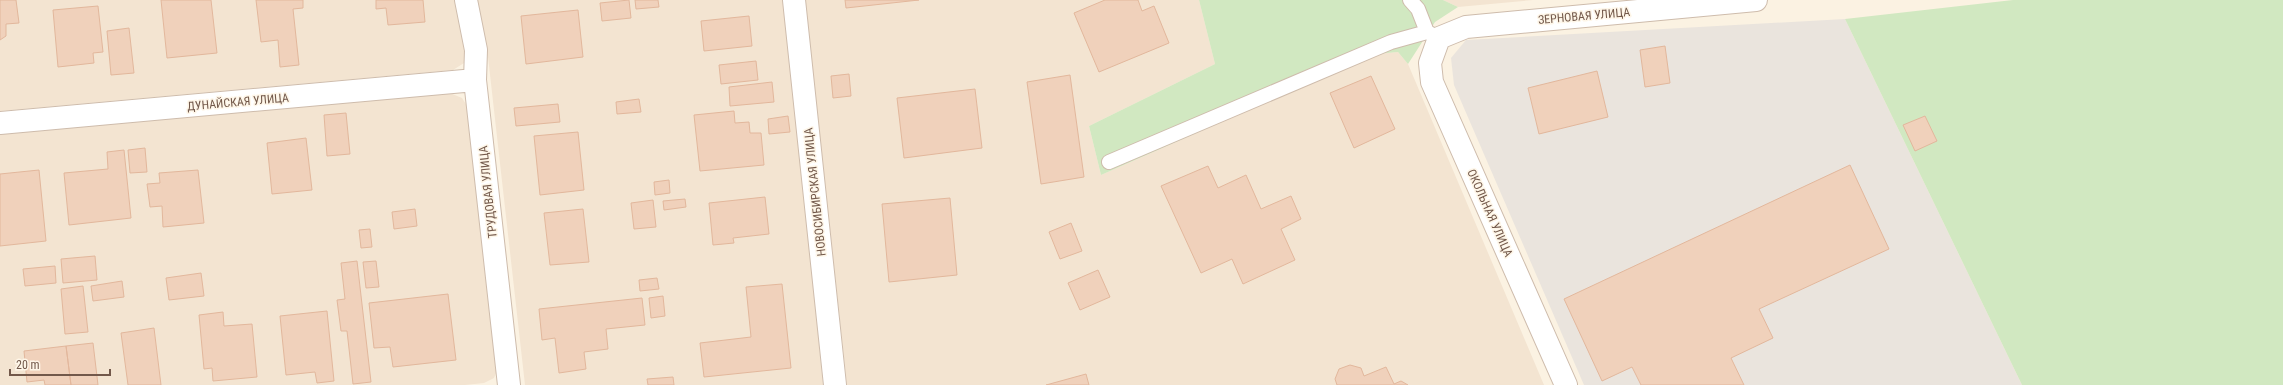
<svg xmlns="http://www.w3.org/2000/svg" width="2283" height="385" viewBox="0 0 2283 385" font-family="'Roboto Condensed',sans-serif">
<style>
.residential{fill:#f3e4d1}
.industrial{fill:#eae4dd}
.green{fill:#d1e8c1}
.building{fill:#f0d1bb;stroke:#e2b79c}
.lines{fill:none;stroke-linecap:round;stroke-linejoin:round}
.service-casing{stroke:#cebcac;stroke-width:16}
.minor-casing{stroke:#cebcac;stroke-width:24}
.tertiary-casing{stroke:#cebcac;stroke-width:24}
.service{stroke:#fff;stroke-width:14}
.minor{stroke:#fff;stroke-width:22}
.tertiary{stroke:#fff;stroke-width:22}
.labels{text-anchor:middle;stroke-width:3;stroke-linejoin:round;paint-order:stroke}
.street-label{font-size:12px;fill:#72584a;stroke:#fef6e8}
</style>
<rect width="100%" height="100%" fill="#fbf2e2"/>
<path class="residential" d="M0 0H459L469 51 464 63 453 70 0 111Z
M476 0H785L823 385H525L487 48Z
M805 0H1199L1215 64 1089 126 1101 175 1376 54 1398 52 1408 64 1544 385H847Z
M1443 0H1533L1458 7Z
M450 93 462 98 469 109 499 366 494 378 484 383 465 385H0V132Z"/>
<path class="industrial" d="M1845 19 2022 385H1584L1454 85 1451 58 1466 40Z"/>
<path class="green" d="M1199 0H1443L1458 7 1435 22 1408 64 1398 52 1376 54 1101 175 1089 126 1215 64Z
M2013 0H2283V385H2022L1845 19Z"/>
<path class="building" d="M0 0H16L19 23 6 24V36L0 40Z
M161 0H211L217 53 167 58Z
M256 0H303V8L293 9 299 65 280 67 278 40 261 42Z
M376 0H423L425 22 388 25 386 8 376 9Z
M629 0 631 18 602 21 600 3Z
M635 0H658L659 7 636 9Z
M845 0H919L846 8Z
M1105 0H1138L1142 11 1154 6 1169 43 1099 72 1074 13Z
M98 6 103 52 93 53 94 63 58 67 53 10Z
M578 10 583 57 526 64 521 16Z
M749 16 752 46 704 51 701 21Z
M129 28 134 73 111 75 107 31Z
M1665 46 1670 83 1645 87 1640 50Z
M756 61 758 80 721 84 719 65Z
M1597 71 1608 117 1539 134 1528 88Z
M849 74 851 96 833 98 831 76Z
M1070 75 1084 177 1041 184 1027 82Z
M1371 76 1395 129 1354 148 1330 93Z
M772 82 774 102 730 106 729 87Z
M975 89 982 148 904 158 897 98Z
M639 99 641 112 617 114 616 102Z
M558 104 560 122 516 126 514 108Z
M734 111 735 123 749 122 750 133H761L764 165 700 171 694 115Z
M346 113 350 154 327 156 324 115Z
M788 116 790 132 769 134 768 119Z
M1925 116 1937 141 1915 151 1903 125Z
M578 132 584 190 540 195 534 136Z
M306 138 312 190 272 194 267 143Z
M145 148 147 172 130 173 128 150Z
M124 150 131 218 69 225 64 173 108 169 107 152Z
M1850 165 1889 249 1759 309 1773 338 1731 358 1744 385H1641L1632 367 1602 381 1564 299Z
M1208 166 1218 188 1246 175 1261 209 1291 196 1301 219 1281 229 1295 260 1243 284 1232 259 1201 273 1161 186Z
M39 170 46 241 0 246V174Z
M198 170 204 223 163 227 162 206 150 207 147 184 160 183 159 173Z
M669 180 670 193 655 195 654 182Z
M765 197 769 234 733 238 734 243 713 245 709 203Z
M950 198 957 275 889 282 882 204Z
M685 199 686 207 664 210 663 201Z
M653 200 656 227 634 229 631 203Z
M415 209 417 226 394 229 392 212Z
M583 209 589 262 550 265 544 213Z
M1071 223 1082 251 1060 259 1049 232Z
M370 229 372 247 361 248 359 230Z
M95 256 97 280 63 283 61 259Z
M357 261 371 382 353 384 347 331H341L337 300 345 299 341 263Z
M376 261 379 287 366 288 363 262Z
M55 266 56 283 25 286 23 269Z
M1098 270 1110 297 1080 310 1068 283Z
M201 273 204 296 169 300 166 278Z
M657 278 659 289 640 291 639 280Z
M122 281 124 297 93 301 91 286Z
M782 284 791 368 704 377 700 343 751 337 746 287Z
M83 286 88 332 65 334 61 289Z
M448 294 456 360 393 367 390 347 374 348 369 303Z
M663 296 665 316 651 318 649 298Z
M642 298 645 325 606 329 608 349 584 352 586 369 559 373 555 338 542 340 539 309Z
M327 311 334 381 317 383 315 372 286 375 280 316Z
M223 312 224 326 252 324 257 377 213 381 212 368 204 369 199 315Z
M154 328 161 385H128L121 333Z
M93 343 98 385H71L66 346Z
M66 346 71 385H45L44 380 27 382 24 351Z
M1350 365 1361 368 1364 376 1386 367 1394 384 1401 381 1408 385H1337L1335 379 1339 369Z
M1086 374 1089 385H1046Z
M673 377 674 385H648L647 379Z"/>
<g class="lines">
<defs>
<path id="service" d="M1410 0 1418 9 1427 32 1435 36
M1109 162 1391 42 1427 32"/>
<path id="minor" d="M466 0 476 50 475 80 509 385
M794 0 835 385
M0 123 475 80"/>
<path id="tertiary" d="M1566 385 1432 82 1430 63 1439 38 1466 27 1756 0"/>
</defs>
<use href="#service" class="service-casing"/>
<use href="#minor" class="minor-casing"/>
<use href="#tertiary" class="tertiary-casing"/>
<use href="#service" class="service"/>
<use href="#minor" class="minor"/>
<use href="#tertiary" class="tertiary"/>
</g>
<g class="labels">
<g class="street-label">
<text transform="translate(1584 16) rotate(-5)" y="4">ЗЕРНОВАЯ УЛИЦА</text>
<text transform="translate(238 102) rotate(-5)" y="4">ДУНАЙСКАЯ УЛИЦА</text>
<text transform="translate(488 192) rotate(-96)" y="4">ТРУДОВАЯ УЛИЦА</text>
<text transform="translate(815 192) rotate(-96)" y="4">НОВОСИБИРСКАЯ УЛИЦА</text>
<text transform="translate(1490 213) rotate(66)" y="4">ОКОЛЬНАЯ УЛИЦА</text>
</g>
</g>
<path d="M10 369v6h100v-6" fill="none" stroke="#72584a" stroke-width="2"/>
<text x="16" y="369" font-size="12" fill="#72584a" stroke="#fef6e8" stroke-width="3" paint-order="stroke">20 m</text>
</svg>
